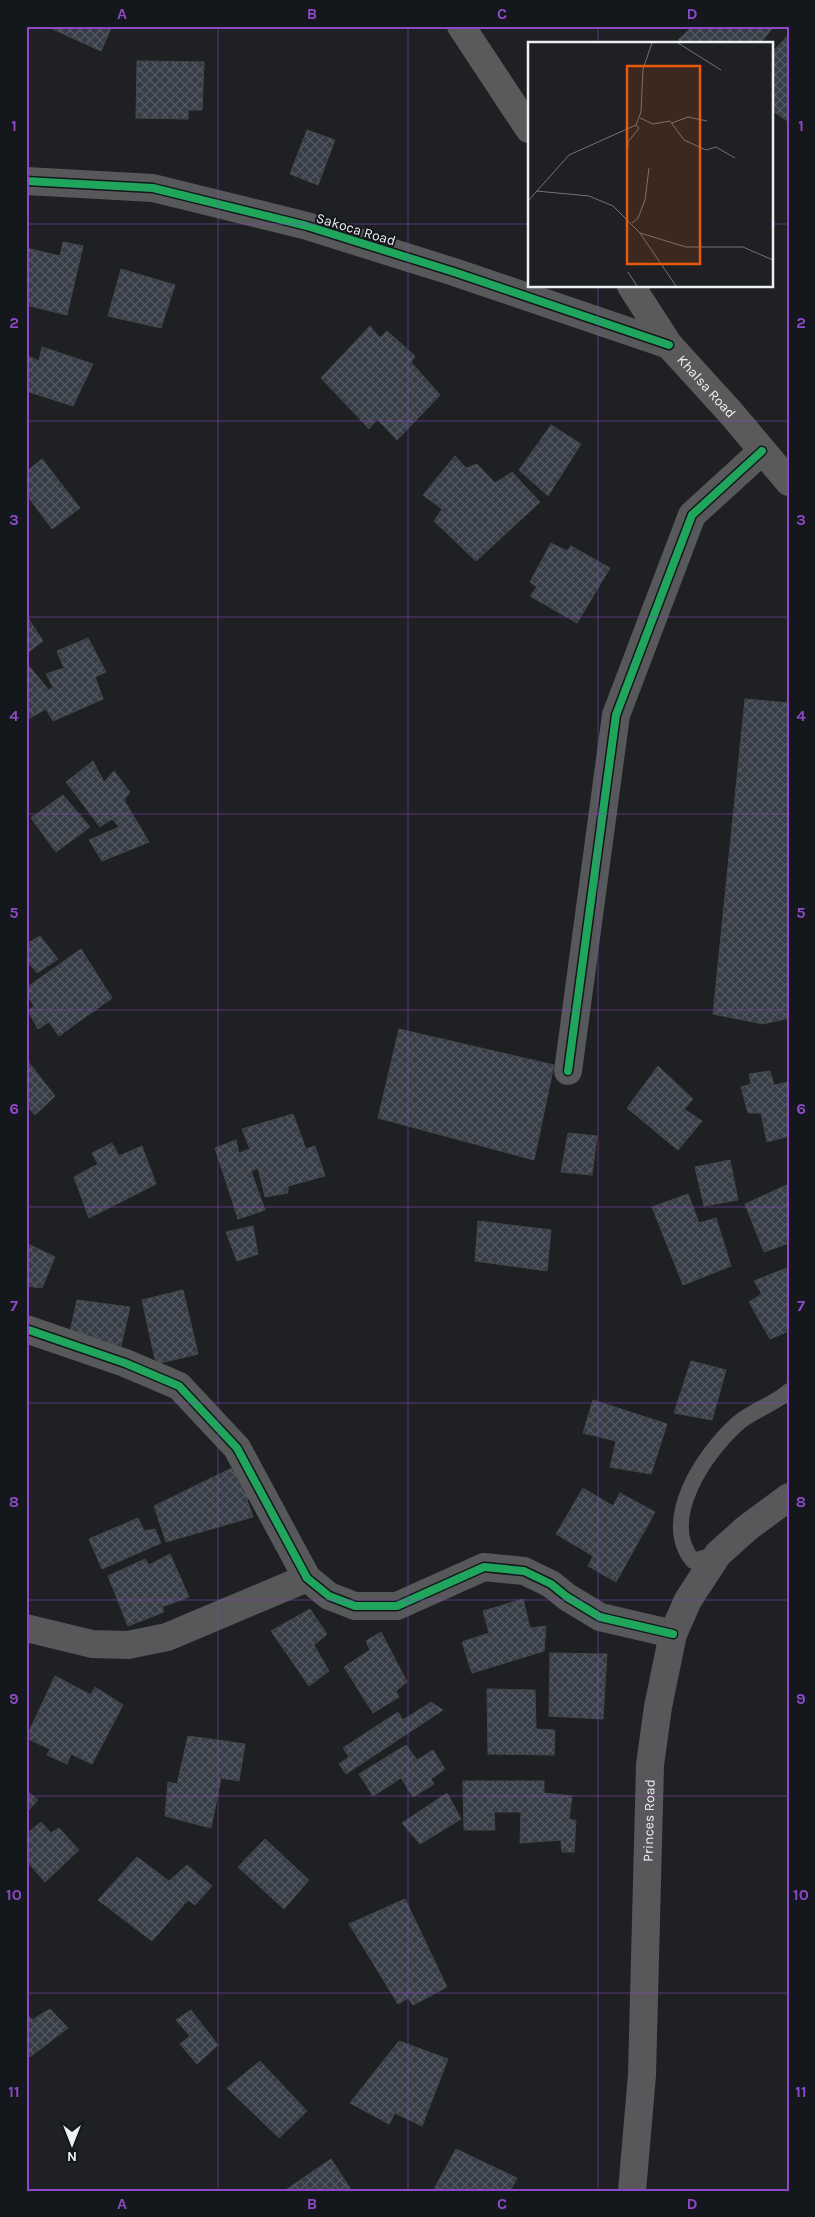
<svg xmlns="http://www.w3.org/2000/svg" width="815" height="2217" viewBox="0 0 815 2217" font-family="Karla,sans-serif">
<style>
.building{fill:url(#building-cross-hatch);stroke:#444647}
.lines{fill:none;stroke-linecap:round;stroke-linejoin:round}
.service{stroke:#575859;stroke-width:16}
.minor{stroke:#575859;stroke-width:28}
.secondary{stroke:#5a5a5b;stroke-width:28}
.primary{stroke:#58585a;stroke-width:28}
.cycleway-casing{stroke:#14171b;stroke-width:11}
.cycleway{stroke:#20a55d;stroke-width:8}
.grid{fill:none;stroke:#8c49c7;stroke-width:1;stroke-opacity:0.55}
.labels{text-anchor:middle;stroke-width:4;stroke-linejoin:round;paint-order:stroke}
.street-label{font-size:14px;fill:#eef0f3;stroke:#14171b}
.inset-road{fill:none;stroke:#717376;stroke-width:1}
.view{fill:#e8590c;fill-opacity:0.15;stroke:#e8590c;stroke-width:2.5}
.inset-edge{fill:none;stroke:#eef0f3;stroke-width:2.5}
.neatline{fill:none;stroke:#8c49c7;stroke-width:2}
.grid-label{font-size:16px;text-anchor:middle;font-weight:bold;fill:#8c49c7}
</style>
<defs>
<pattern id="building-cross-hatch" width="8" height="8" patternUnits="userSpaceOnUse" patternTransform="scale(1.25)"><rect width="8" height="8" fill="#373d47"/><path d="M0 0l8 8M0 8l8-8" fill="none" stroke="#545962"/></pattern>
</defs>
<rect width="100%" height="100%" fill="#1e2023"/>
<path class="building" d="M46 26H112L101 51Z
M693 26H774L760 44H684L678 40Z
M789 34V122L771 110V54Z
M137 61 204 62 202 110H188V119L136 118Z
M307 130 335 140 318 185 290 174Z
M63 242 83 246 67 315 26 305V248L60 256Z
M121 269 175 285 161 328 108 316Z
M370 326 380 338 387 331 415 356 411 362 440 395 397 440 377 419 369 429 321 378Z
M42 347 93 364 73 406 26 391V355L39 361Z
M551 425 581 444 548 496 519 470Z
M455 456 466 468 477 464 495 483 512 472 540 502 476 561 434 521 442 509 423 495Z
M42 459 80 508 52 529 26 494V472Z
M551 543 567 551 571 546 610 568 577 623 530 596 537 587 530 582Z
M26 615 43 641 26 654Z
M88 638 106 672 95 677 103 699 53 721 46 709 28 719 26 669 29 666 49 690 53 687 46 674 64 668 57 651Z
M745 699 789 703V1018L763 1024 713 1014Z
M93 761 104 782 114 771 130 792 124 800 149 842 102 861 89 840 119 827 112 819 100 827 66 782Z
M63 795 90 827 56 852 31 818Z
M40 936 58 959 37 973 26 959V944Z
M81 949 112 998 59 1036 49 1022 38 1029 28 1011 34 1006 26 993V988Z
M399 1029 554 1065 534 1160 378 1118Z
M26 1059 55 1096 35 1115 26 1105Z
M658 1066 693 1099 684 1109 702 1121 678 1150 627 1108Z
M770 1071 774 1085 789 1082V1136L767 1142 761 1113H748L741 1087 751 1084 749 1074Z
M293 1114 306 1149 315 1146 325 1176 288 1186V1193L265 1197 258 1168 251 1171 265 1210 238 1219 215 1148 236 1140 239 1153 250 1149 242 1129Z
M568 1133 597 1136 592 1175 561 1172Z
M112 1143 119 1156 142 1146 156 1184 89 1218 74 1177 98 1164 92 1153Z
M730 1160 738 1200 704 1206 695 1167Z
M789 1184V1243L764 1252 745 1204Z
M688 1194 699 1223 716 1218 731 1266 683 1285 652 1207Z
M478 1221 551 1230 547 1271 475 1261Z
M253 1226 258 1254 237 1261 226 1232Z
M26 1243 55 1257 42 1288 26 1286Z
M789 1267V1331L770 1339 749 1302 762 1294 754 1281Z
M183 1290 198 1354 156 1364 142 1300Z
M77 1300 130 1307 120 1350 69 1336Z
M691 1361 726 1370 712 1420 674 1413Z
M593 1400 667 1424 651 1474 610 1467 616 1441 583 1433Z
M236 1466 252 1497 247 1500 253 1517 166 1542 154 1506Z
M583 1488 613 1506 620 1493 655 1512 616 1582 588 1566 593 1556 556 1534Z
M138 1518 144 1531 155 1529 161 1543 102 1569 89 1539Z
M170 1554 189 1597 162 1607 164 1612 128 1626 108 1576 145 1559 149 1565Z
M523 1599 530 1628 546 1626 544 1651 472 1673 462 1642 489 1633 483 1611Z
M310 1609 327 1634 314 1645 329 1671 309 1686 271 1631Z
M381 1632 407 1682 396 1691 399 1697 373 1713 344 1667 370 1650 366 1641Z
M550 1653 607 1654 603 1719 549 1716Z
M55 1676 91 1695 95 1687 123 1705 92 1764 71 1754 67 1764 47 1755 50 1749 26 1738Z
M487 1689 535 1690 536 1729 555 1730 554 1755 488 1754Z
M431 1702 443 1710 346 1774 339 1764 349 1757 343 1748 398 1712 403 1720Z
M188 1736 245 1744 239 1781 221 1778 211 1828 165 1816 168 1782 177 1784Z
M406 1745 417 1760 433 1750 445 1769 431 1779 434 1784 413 1797 401 1778 373 1796 359 1774Z
M463 1781H544V1793L572 1796 569 1819 576 1821 574 1852H562L561 1840 520 1843 521 1812H494L495 1830H464Z
M26 1790 38 1800 26 1813Z
M447 1793 461 1819 420 1844 402 1823Z
M41 1822 51 1833 59 1828 79 1850 45 1882 26 1860V1834Z
M265 1839 309 1880 284 1909 238 1867Z
M137 1857 169 1881 187 1865 212 1886 195 1905 188 1900 152 1941 98 1900Z
M405 1899 447 1987 413 2005 408 1998 398 2004 349 1924Z
M50 2009 68 2028 30 2057 26 2053V2012L32 2020Z
M191 2010 218 2045 197 2064 180 2044 190 2036 176 2020Z
M399 2041 448 2059 422 2126 395 2113 389 2124 350 2103Z
M260 2061 307 2111 279 2138 227 2088Z
M456 2149 517 2178 510 2191H438L434 2189Z
M331 2159 352 2191H289L287 2189Z"/>
<g class="lines">
<path class="service" d="M718 1554 693 1561C659 1520 704 1454 737 1424 753 1410 775 1404 789 1391"/>
<path class="minor" d="M26 181 153 188 307 226 454 272 669 345
M568 1071 616 715 692 515 762 451
M26 1329 125 1363 179 1386 237 1448 307 1578 329 1596 355 1606H397L484 1567 524 1571 551 1584 567 1597 600 1617 673 1634
M26 1628 92 1644 128 1645 167 1637 307 1578"/>
<g class="secondary">
<path d="M461 26 529 129"/>
<path id="s1" d="M631 286 669 345 730 412 789 482"/>
</g>
<path class="primary" id="s2" d="M632 2191 642 2075 650 1765 658 1707 673 1634 688 1600 718 1554 747 1528 789 1497"/>
<defs>
<path id="cycleway" d="M26 181 153 188 307 226 454 272 669 345
M568 1071 616 715 692 515 762 451
M26 1329 125 1363 179 1386 237 1448 307 1578 329 1596 355 1606H397L484 1567 524 1571 551 1584 567 1597 600 1617 673 1634"/>
</defs>
<use href="#cycleway" class="cycleway-casing"/>
<use href="#cycleway" class="cycleway"/>
</g>
<path class="grid" d="M218 26V2191M408 26V2191M598 26V44M26 224H529M771 224H789M598 286V2191M26 421H789M26 617H789M26 814H789M26 1010H789M26 1207H789M26 1403H789M26 1600H789M26 1796H789M26 1993H789"/>
<g class="labels">
<g class="street-label">
<text transform="translate(356 229) rotate(17)" y="5">Sakoca Road</text>
<text dy="5" stroke="none"><textPath href="#s1" startOffset="126">Khalsa Road</textPath></text>
<text dy="5" stroke="none"><textPath href="#s2" startOffset="371">Princes Road</textPath></text>
</g>
</g>
<g transform="translate(528 42)">
<rect width="245" height="245" fill="#1e2023"/>
<path class="inset-road" d="M150 1 193 28M112 76 125 82 142 79 156 98 178 108 188 105 207 116M144 81 160 75 179 79M99 116 100 100 111 86 108 83M8 149 61 154 85 164 112 191 148 244M0 159 41 113 108 83 113 70 115 27 124 1M104 181 110 176 117 158 121 126M112 191 158 205H215L245 218M100 230 109 244"/>
<path class="view" d="M99 24H172V222H99Z"/>
<rect width="245" height="245" class="inset-edge"/>
</g>
<rect width="815" height="2217" fill="none" stroke="#14171b" stroke-width="55"/>
<g transform="translate(72 2144) rotate(180)" stroke="#14171b" stroke-width="4" paint-order="stroke">
<path d="M0-4L9 19L0 12L-9 19Z" fill="#eef0f3"/>
<text y="-8" font-size="14" font-weight="bold" text-anchor="middle" fill="#eef0f3">N</text>
</g>
<rect x="28" y="28" width="760" height="2162" class="neatline"/>
<g class="grid-label">
<text x="122" y="19">A</text>
<text x="312" y="19">B</text>
<text x="502" y="19">C</text>
<text x="692" y="19">D</text>
<text x="14" y="131">1</text>
<text x="801" y="131">1</text>
<text x="14" y="328">2</text>
<text x="801" y="328">2</text>
<text x="14" y="525">3</text>
<text x="801" y="525">3</text>
<text x="14" y="721">4</text>
<text x="801" y="721">4</text>
<text x="14" y="918">5</text>
<text x="801" y="918">5</text>
<text x="14" y="1114">6</text>
<text x="801" y="1114">6</text>
<text x="14" y="1311">7</text>
<text x="801" y="1311">7</text>
<text x="14" y="1507">8</text>
<text x="801" y="1507">8</text>
<text x="14" y="1704">9</text>
<text x="801" y="1704">9</text>
<text x="14" y="1900">10</text>
<text x="801" y="1900">10</text>
<text x="14" y="2097">11</text>
<text x="801" y="2097">11</text>
<text x="122" y="2209">A</text>
<text x="312" y="2209">B</text>
<text x="502" y="2209">C</text>
<text x="692" y="2209">D</text>
</g>
</svg>
